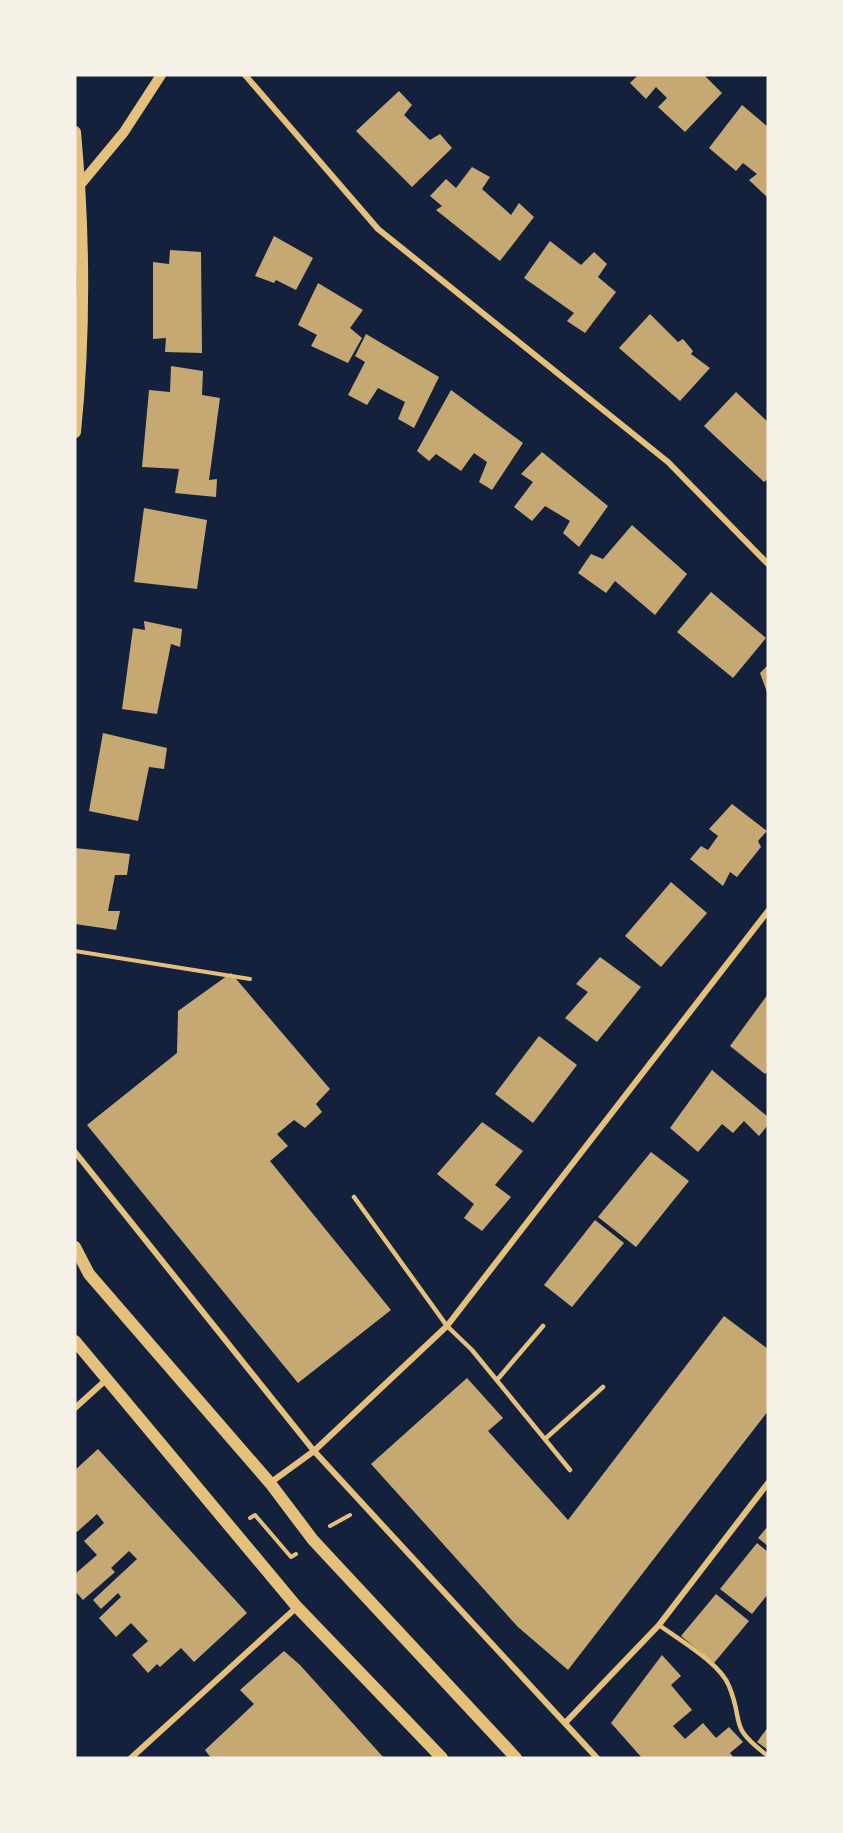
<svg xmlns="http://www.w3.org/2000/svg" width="843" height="1833" viewBox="0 0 843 1833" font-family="'DM Sans',sans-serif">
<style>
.building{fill:#c6a872}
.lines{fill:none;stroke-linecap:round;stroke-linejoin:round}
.path{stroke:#e5c07b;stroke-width:4}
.service{stroke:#e5c07b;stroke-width:4.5}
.minor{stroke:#e5c07b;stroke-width:6}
.tertiary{stroke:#e5c07b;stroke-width:10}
.secondary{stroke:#e5c07b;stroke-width:12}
</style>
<rect width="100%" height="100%" fill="#14213d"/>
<path class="building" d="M638 75H704L722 93 685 132 658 107 667 98 656 87 646 99 630 83Z
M399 91 412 105 404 115 430 140 440 134 452 148 412 187 356 131Z
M742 105 768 127V198L749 180 757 174 743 163 736 171 709 148Z
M472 167 490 177 482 189 511 215 519 203 534 217 500 261 436 210 442 206 430 196 446 179 456 188Z
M274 236 313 258 296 290 276 280 274 283 255 276Z
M550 241 581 265 594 252 607 264 598 277 616 292 585 333 567 321 574 313 524 278Z
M170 250 201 252 202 353 165 352 166 338 153 339V262L169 264Z
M318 283 363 310 350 328 362 338 348 363 311 346 317 335 298 325Z
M650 314 678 342 683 339 693 351 691 354 710 368 680 401 619 348Z
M366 334 439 377 414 428 398 419 405 402 378 388 367 405 348 395 365 362 355 356Z
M171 366 203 371 202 395 220 398 209 480 217 479 216 497 175 493 179 469 142 467 149 390 170 392Z
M451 390 523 443 492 490 479 482 487 462 474 453 461 471 436 454 429 461 417 451Z
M736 392 768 422V479L764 482 704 426Z
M542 452 608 506 579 547 563 533 570 521 545 506 532 521 514 507 533 482 521 474Z
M144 508 207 520 197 589 134 582Z
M632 525 687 574 655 615 615 581 606 593 578 573 591 554 603 559Z
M711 592 766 638 733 678 677 632Z
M144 621 182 629 180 647 171 644 157 714 122 709 133 628 145 630Z
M768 665V695L760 673Z
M103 733 167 748 164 769 149 767 138 821 89 811Z
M732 804 767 831 758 841 761 847 737 877 730 872 723 886 690 859 701 846 708 850 718 836 709 829Z
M75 848 130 854 127 875H115L108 911H120L116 930 75 924Z
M671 882 707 913 661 967 625 936Z
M600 957 641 987 597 1042 565 1018 588 992 576 984Z
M231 973 330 1089 316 1104 322 1112 305 1128 294 1120 277 1134 288 1146 270 1161 391 1310 298 1383 87 1125 177 1053 178 1011Z
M768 994V1071L765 1074 730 1046Z
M539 1036 577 1065 533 1123 495 1094Z
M712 1070 768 1117V1125L759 1136 744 1121 733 1133 722 1124 698 1152 670 1128Z
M482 1122 523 1151 495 1185 511 1197 482 1231 464 1218 474 1204 437 1174Z
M651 1152 689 1181 636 1247 598 1217Z
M595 1220 624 1243 572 1307 544 1285Z
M724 1316 768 1349V1411L568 1670 518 1627 371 1464 467 1378 503 1418 488 1431 568 1520Z
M98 1449 247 1613 194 1662 181 1648 160 1667 157 1664 148 1673 132 1655 148 1641 131 1623 116 1637 99 1618 121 1597 118 1593 101 1609 93 1600 137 1559 129 1551 111 1568 115 1572 83 1600 75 1591V1574L97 1555 84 1541 104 1523 97 1514 77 1532 75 1531V1470Z
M768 1526V1546L758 1538Z
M757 1543 768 1552V1594L752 1614 720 1589Z
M716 1594 749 1621 714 1663 681 1636Z
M284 1651 300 1665 384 1758H211L205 1750 254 1704 240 1690Z
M662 1655 681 1676 671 1685 692 1710 673 1726 685 1739 703 1723 716 1738 729 1727 743 1742 730 1753 734 1758H642L611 1723Z
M768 1727V1750L757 1742Z"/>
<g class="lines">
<path class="path" d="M75 951 250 979
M250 1518 255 1515 291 1557 296 1554
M330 1526 350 1515"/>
<path class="service" d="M354 1197 447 1326 472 1350 570 1470
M497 1380 543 1326
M545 1439 603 1387
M659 1625C678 1639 720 1663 729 1686 745 1725 727 1725 768 1756"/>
<path class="minor" d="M245 75 378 229 668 462 768 564
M75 1152 314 1451 597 1758
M75 1408 107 1379
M270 1483 314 1451 447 1326 768 911
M566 1722 659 1625 768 1483
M131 1758 297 1607"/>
<path class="tertiary" d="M80 185 124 132 161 75"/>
<path class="secondary" d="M75 132C84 231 85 333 75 432
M75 1247 89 1274 270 1483 313 1540 516 1758
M75 1341 297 1607 442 1758"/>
</g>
<rect width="843" height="1833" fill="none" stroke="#f6f1e7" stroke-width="153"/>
</svg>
